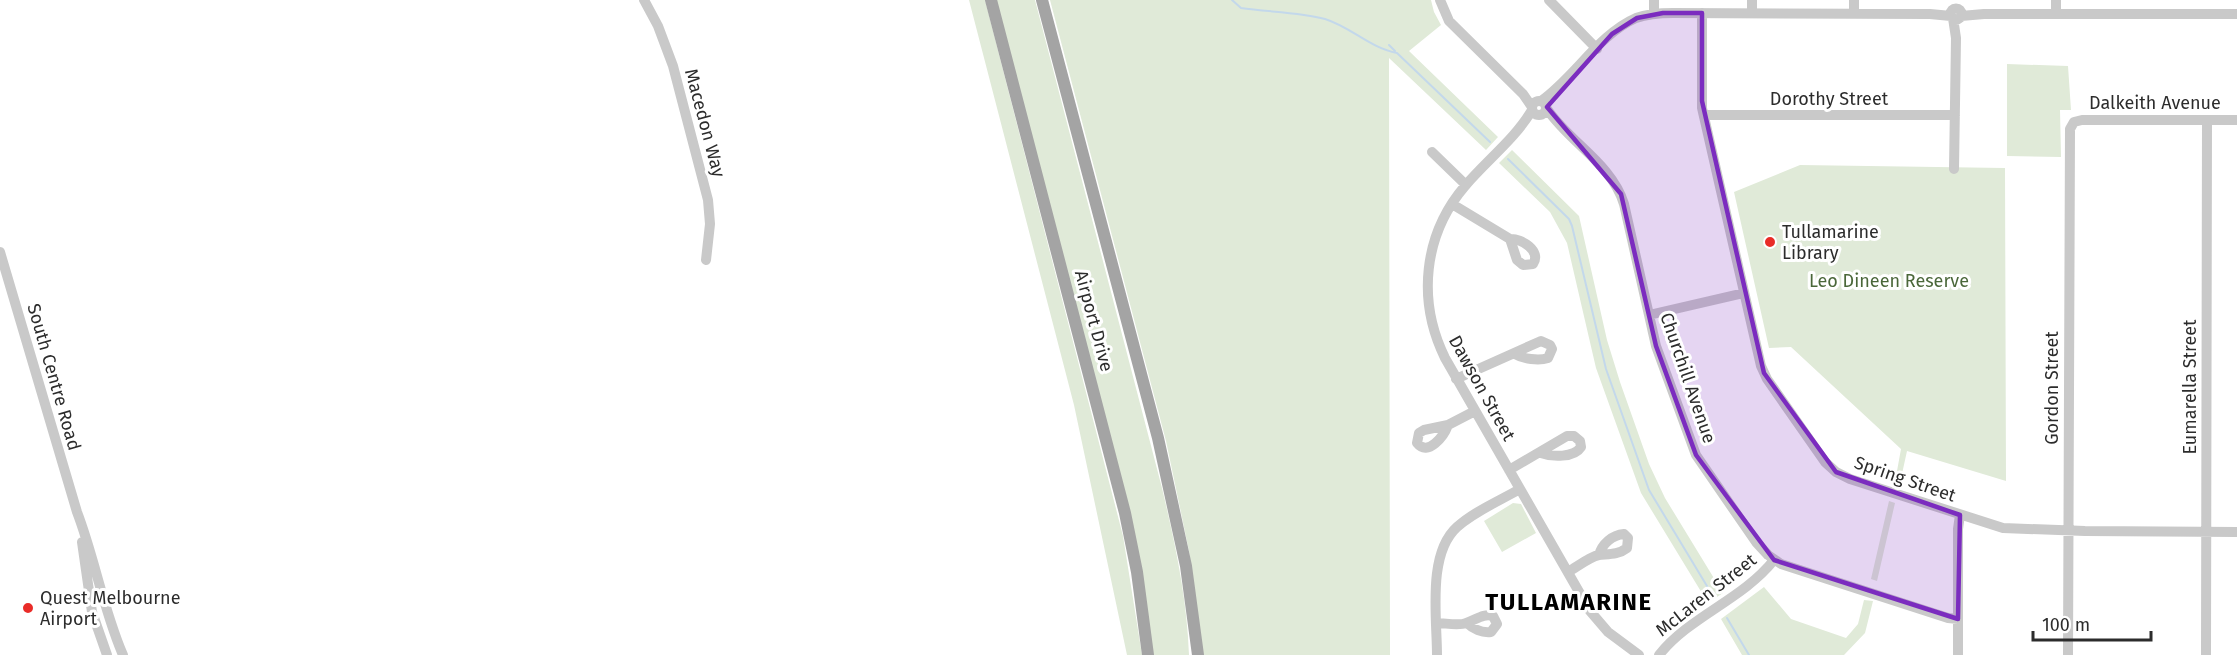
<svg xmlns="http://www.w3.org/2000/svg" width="2237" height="655" viewBox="0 0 2237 655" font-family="'Fira Sans',sans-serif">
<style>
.green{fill:#e0ead8}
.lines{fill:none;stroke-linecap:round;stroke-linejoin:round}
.stream{stroke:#c3d8eb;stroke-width:2}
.minor{stroke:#c9c9c9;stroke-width:10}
.major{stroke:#a4a4a4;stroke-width:12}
.marked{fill:#7b2cbf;fill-opacity:0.2;stroke:#7b2cbf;stroke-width:4.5;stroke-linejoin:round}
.poi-dot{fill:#e92c28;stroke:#fff;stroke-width:2}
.labels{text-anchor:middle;stroke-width:6;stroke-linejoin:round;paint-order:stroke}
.street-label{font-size:18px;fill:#2c2c2c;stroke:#fff}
.poi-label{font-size:18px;fill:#2c2c2c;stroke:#fff;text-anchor:start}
.park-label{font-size:18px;fill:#4a6739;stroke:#fff}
.district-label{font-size:24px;font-weight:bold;letter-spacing:1.5px;fill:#000;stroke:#fff}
</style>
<rect width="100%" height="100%" fill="#fff"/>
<path class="green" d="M969 0H985L1123 536 1142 655H1127L1074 405Z
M995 0H1035L1162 488C1175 543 1187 598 1189 655H1152L1149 628Z
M1050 0H1431L1434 12 1441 25 1409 51 1498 137 1486 150 1389 58 1390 655H1203L1189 551 1166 441Z
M2007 64 2068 66 2071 110H2060L2061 157 2007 156Z
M1512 150 1579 216 1607 340 1620 382 1649 464 1665 498 1723 593 1708 603 1641 493 1596 368 1567 243 1550 212 1499 163Z
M1800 165 2005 168 2006 481 1907 451 1900 483 1895 482 1901 449 1791 347 1769 348 1734 192Z
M1889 501 1895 503 1877 581 1871 579Z
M1513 503 1521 504 1536 533 1502 552 1484 521Z
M1764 587 1791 619 1846 638 1858 624 1864 600 1873 601 1865 633 1844 655H1742L1721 619Z"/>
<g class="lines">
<path class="stream" d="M1232 0 1241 8C1267 12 1300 12 1325 19 1351 27 1370 48 1397 53L1490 142
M1389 45 1395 51
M1508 159 1569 219 1572 226 1606 369 1649 490 1713 596
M1727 618 1749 655"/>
<path class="minor" d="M644 0 658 26 673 66 708 200 710 224 706 260
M1440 0 1449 21 1523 94 1532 107
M1549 0 1597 49
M1654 0V14
M1950.5 14a5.5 5.5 0 1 1 11 0a5.5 5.5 0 1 1-11 0Z
M1702 13V108L1761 366 1767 379 1825 462 1836 472 1850 479 2003 528 2085 531 2237 532
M1752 13V0
M1854 13V0
M2056 14V0
M1961 16 1984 14H2237
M1953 18 1956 38 1954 169
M1532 108a7 7 0 1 1 14 0a7 7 0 1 1-14 0Z
M1541 101C1574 78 1599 34 1636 18 1647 14 1660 13 1673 13L1930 14 1951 16
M1547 109C1570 143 1612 164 1624 204L1656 346 1696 455 1756 542 1768 555 1781 564 1948 618 1958 619
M1532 110C1515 139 1487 160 1465 186 1423 235 1417 301 1445 358L1590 611 1608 632 1639 655
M1704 115H1955
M1432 152 1466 185
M1452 204 1510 239C1521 238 1542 251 1533 264L1523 265 1517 260 1510 239
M0 252 77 512C95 559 103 609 123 655
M1649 315 1744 293
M1456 379 1541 341 1550 345 1552 349 1548 358C1539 361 1523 359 1515 354
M1448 425C1444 436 1428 457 1417 443L1419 433 1424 430 1448 425 1475 411
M1509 470 1567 436H1574L1580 441 1581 447C1574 458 1552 457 1541 453
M82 542 92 612 107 655
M1568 572C1577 567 1589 557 1599 555 1609 554 1618 555 1627 548L1628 538 1624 534C1612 535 1602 544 1599 555
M1437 623C1445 623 1459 626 1466 623 1476 620 1483 613 1493 616L1497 624 1491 632C1482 633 1473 629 1467 623
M1437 655C1437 618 1427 554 1457 527 1475 511 1499 501 1520 489
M1659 655C1690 616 1742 600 1774 560
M1958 655V529L1960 515
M2068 655 2070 129 2074 122 2082 120H2237
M2206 655 2207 120"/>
<path class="major" d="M991 0 1125 513 1137 572 1148 655
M1042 0 1158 438 1186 566 1198 655"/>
</g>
<path class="marked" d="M1663 13H1702V101L1764 373 1836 472 1960 515 1958 619 1774 560 1696 455 1656 346 1621 194 1547 107 1612 34 1637 18Z"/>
<g class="poi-dot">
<circle cx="1770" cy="242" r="6"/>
<circle cx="28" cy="608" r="6"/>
</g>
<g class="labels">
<g class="street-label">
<text x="1829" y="105">Dorothy Street</text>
<text x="2155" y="109">Dalkeith Avenue</text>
<text transform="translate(705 123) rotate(75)" y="6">Macedon Way</text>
<text transform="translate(1094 321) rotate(75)" y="6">Airport Drive</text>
<text transform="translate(54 377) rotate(74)" y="6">South Centre Road</text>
<text transform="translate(1688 378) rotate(71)" y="6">Churchill Avenue</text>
<text transform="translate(2190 387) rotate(-90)" y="6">Eumarella Street</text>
<text transform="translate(1482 388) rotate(61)" y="6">Dawson Street</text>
<text transform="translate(2052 388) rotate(-90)" y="6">Gordon Street</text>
<text transform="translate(1905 479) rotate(19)" y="6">Spring Street</text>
<text transform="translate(1706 595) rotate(-38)" y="6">McLaren Street</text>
</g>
<g class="poi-label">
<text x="1782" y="238">Tullamarine<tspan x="1782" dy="21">Library</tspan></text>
<text x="40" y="604">Quest Melbourne<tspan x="40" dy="21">Airport</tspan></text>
</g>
<g class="park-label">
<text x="1889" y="287">Leo Dineen Reserve</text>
</g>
<g class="district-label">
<text x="1569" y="610">TULLAMARINE</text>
</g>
</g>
<path d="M2033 631v9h118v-9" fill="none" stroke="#2c2c2c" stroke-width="3"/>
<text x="2042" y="631" font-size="18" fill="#2c2c2c" stroke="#ffffff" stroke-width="4.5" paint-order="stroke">100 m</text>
</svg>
